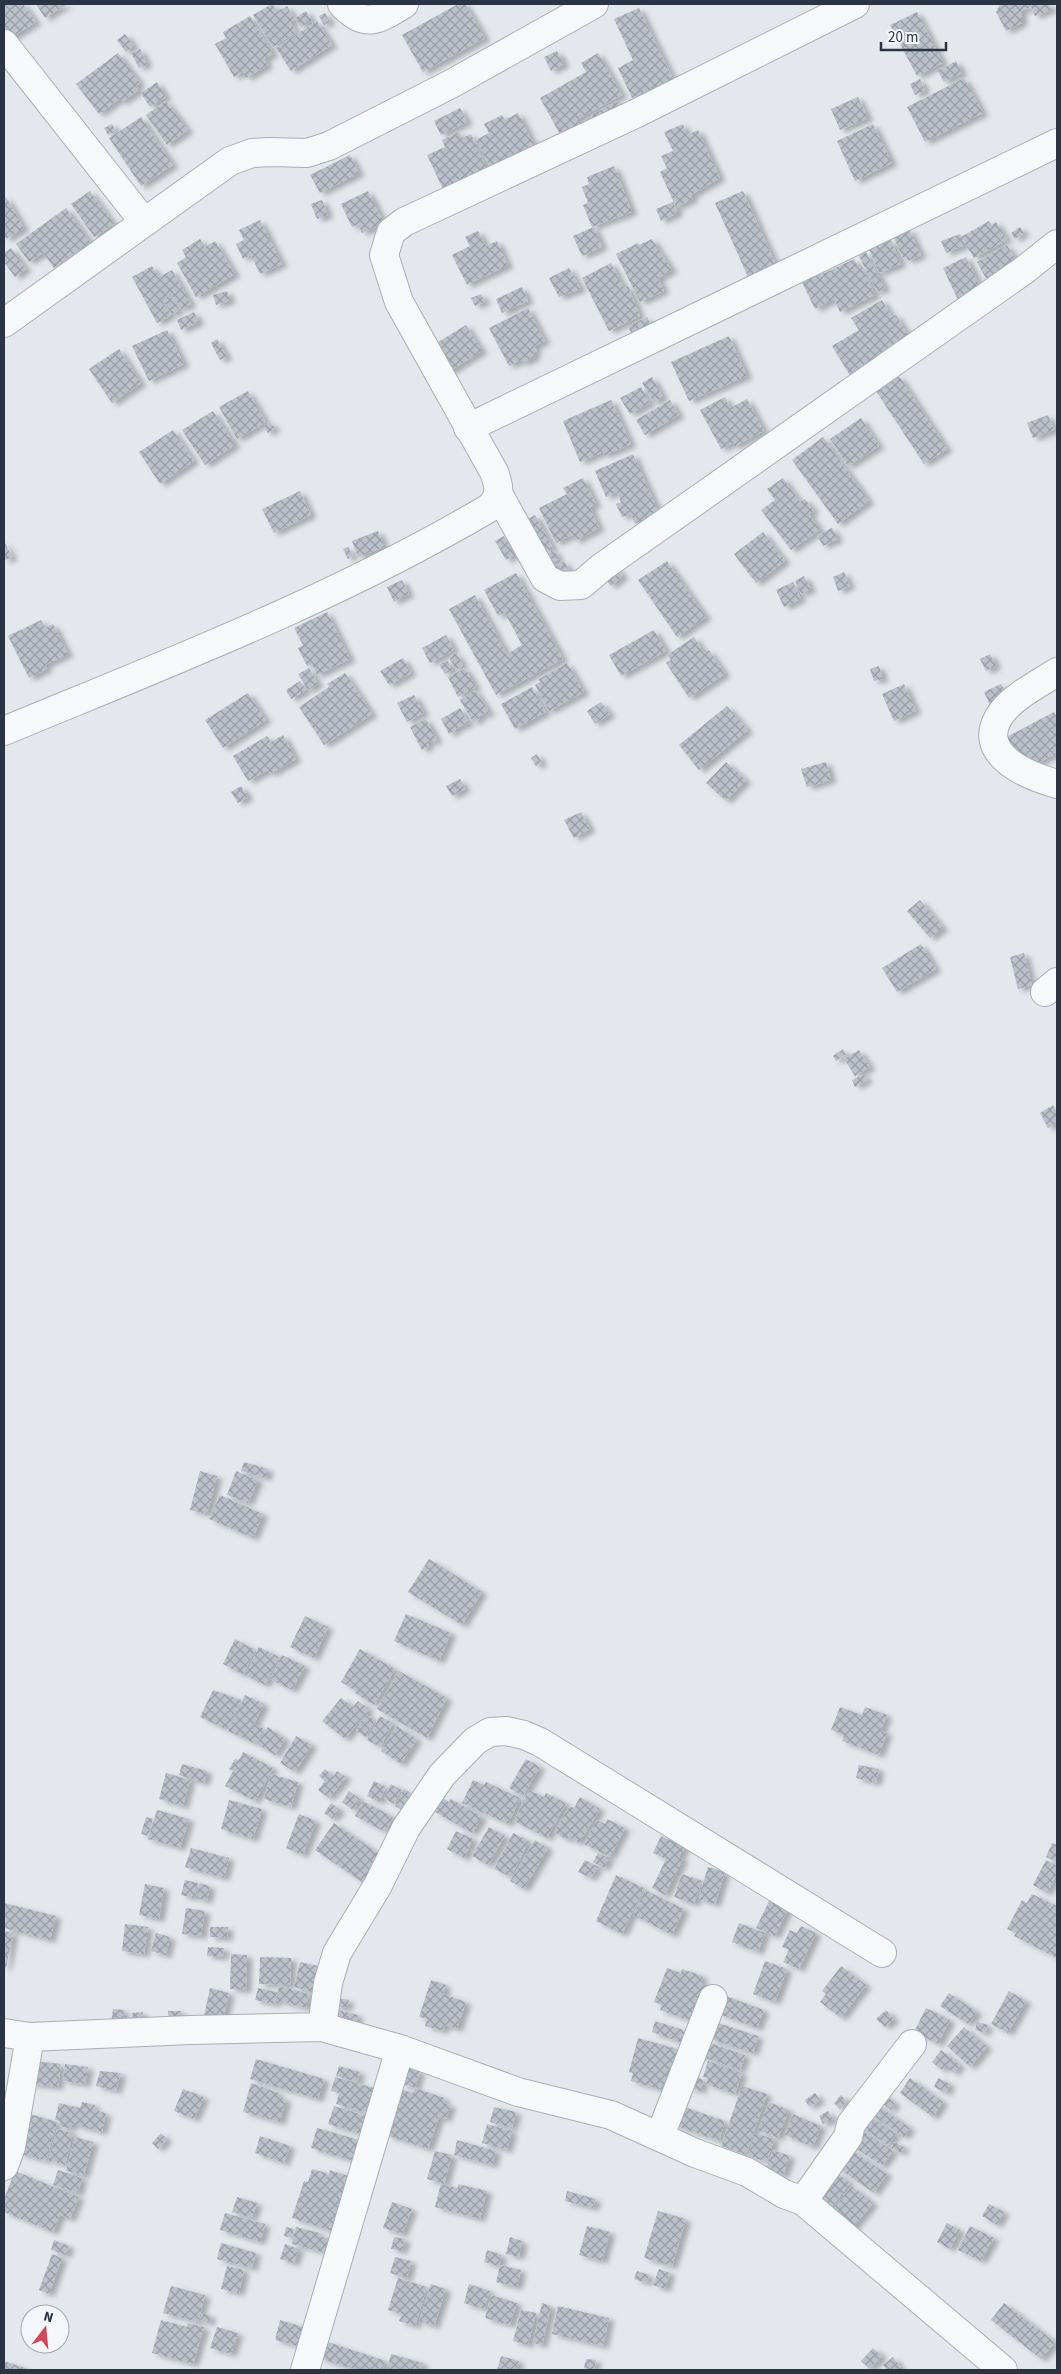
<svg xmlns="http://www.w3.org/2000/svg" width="1061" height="2374" viewBox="0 0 1061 2374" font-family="'Source Sans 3',sans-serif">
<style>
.building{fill:url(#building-cross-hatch);filter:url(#shadow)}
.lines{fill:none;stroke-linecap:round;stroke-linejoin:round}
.minor-casing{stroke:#a9aeb7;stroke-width:30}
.minor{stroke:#f7f8fa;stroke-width:28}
</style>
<defs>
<pattern id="building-cross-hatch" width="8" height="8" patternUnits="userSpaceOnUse" patternTransform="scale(1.25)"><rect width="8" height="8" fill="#bbc0ca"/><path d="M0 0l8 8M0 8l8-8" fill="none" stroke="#989da6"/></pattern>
<filter id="shadow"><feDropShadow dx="5.5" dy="3" stdDeviation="2.5" flood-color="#0004"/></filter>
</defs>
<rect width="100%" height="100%" fill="#e4e7ec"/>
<path class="building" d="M4 4H23L36 22 9 39 4 30Z
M36 4H67L45 18Z
M272 4 278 11 287 6 295 20 290 22 297 32 273 47 253 15Z
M458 4H465L485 38 423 72 402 35Z
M1000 4H1049L1051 10 1035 16 1031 7 1021 11 1022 23 1006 31 996 12Z
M639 8 673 79 632 98 618 68 633 60 614 19Z
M306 11 312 21 301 27 295 18Z
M917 12 943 63 917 76 890 25Z
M325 13 330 22 324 25 319 16Z
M250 16 273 54 264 59 268 65 246 78 243 72 234 77 215 44 226 38 223 32Z
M317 21 332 45 291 71 276 48Z
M125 34 134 46 126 52 117 40Z
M140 49 147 64 139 68 131 53Z
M557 51 564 64 551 71 544 57Z
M118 53 140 83 136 86 139 90 122 102 119 99 99 114 76 84Z
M598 53 622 95 576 120 580 126 561 136 540 98 586 72 581 63Z
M956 61 962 73 944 82 938 71Z
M964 78 983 113 925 142 907 107Z
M920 79 925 91 915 95 910 84Z
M157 82 166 97 150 107 141 93Z
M858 97 868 118 840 130 831 109Z
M166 101 188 130 167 145 146 115Z
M617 101 622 111 597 125 591 115Z
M460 108 467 122 441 135 434 121Z
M518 113 534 145 490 167 476 140 489 133 484 124 502 115 505 120Z
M141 117 173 165 141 186 109 138Z
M112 124 116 131 108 135 104 128Z
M683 124 687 135 698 130 720 178 691 195 693 199 676 207 660 172 667 168 661 156 673 151 664 132Z
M873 124 892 163 855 181 837 141Z
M459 132 462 138 471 134 487 168 443 189 427 155 445 147 442 140Z
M350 155 359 173 320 193 310 175Z
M614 166 632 212 592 227 583 205 588 203 582 187 589 184 587 177Z
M90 191 114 224 94 237 71 204Z
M368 191 384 223 362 233 358 224 352 227 341 204Z
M743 191 776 265 748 277 715 203Z
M6 197 24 228 6 239 4 235V198Z
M322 200 328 215 317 219 311 204Z
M673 202 678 213 661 221 656 209Z
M66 208 90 242 54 268 43 253 29 262 16 244Z
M260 220 282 264 260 274 251 255 243 259 236 244 244 240 239 230Z
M989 221 992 225 996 222 1007 239 1003 242 997 233 1002 243 974 258 961 237Z
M594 227 602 247 582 256 573 236Z
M1020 227 1024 233 1015 239 1011 233Z
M909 229 921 255 908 261 906 256 903 258 893 236Z
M478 231 486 246 497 241 508 265 467 285 452 255 470 246 465 237Z
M960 234 965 245 946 253 941 241Z
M200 239 205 247 215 241 235 274 196 297 177 263 186 257 182 250Z
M652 239 672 270 658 278 664 291 640 302 616 254 638 243 639 245Z
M891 240 901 264 879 273 869 249Z
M1007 245 1020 267 989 284 977 262Z
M11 248 26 269 15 277 4 262V253Z
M866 252 885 288 877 292 859 256Z
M966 257 982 291 959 302 943 268Z
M854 259 859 268 862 267 875 295 840 312 834 299 815 309 801 280 820 271 832 296 822 274Z
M611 263 624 288 628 286 640 316 609 331 582 278Z
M152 266 159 277 172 270 191 304 181 309 171 293 161 299 171 315 157 323 132 277Z
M569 268 581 289 559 297 549 278Z
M522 287 528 301 502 313 496 299Z
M227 291 230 301 216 305 213 295Z
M481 294 485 302 475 306 471 298Z
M170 295 179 310 172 314 163 300Z
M882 300 892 317 896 315 909 337 851 377 832 346 859 330 851 318Z
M528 308 545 341 534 346 537 351 533 353 535 357 523 363 521 360 509 366 489 328Z
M194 312 199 322 181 330 177 320Z
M647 317 653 330 634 339 628 326Z
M466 325 482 351 447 373 430 347Z
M167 330 184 364 149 381 132 346Z
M729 336 747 376 689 401 671 362Z
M217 339 227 357 220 360 211 343Z
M119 349 141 383 112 403 89 369Z
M899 376 947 449 924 464 876 391Z
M652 377 663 397 654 403 642 383Z
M641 387 650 403 630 414 620 398Z
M248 391 266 422 237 439 219 407Z
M725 397 730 408 747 399 764 431 735 446 733 443 721 449 700 410Z
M611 400 631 444 605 455 603 452 580 462 563 421Z
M670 400 679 415 645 435 636 420Z
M213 411 235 445 205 465 182 430Z
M1048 415 1054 430 1033 438 1027 423Z
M861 418 879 446 848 466 830 439Z
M270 422 275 428 268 433 263 427Z
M173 430 194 461 160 484 139 452Z
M823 437 869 501 838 524 792 460Z
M633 454 659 513 635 524 631 514 622 517 616 504 621 502 617 492 606 497 595 471Z
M583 478 596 504 590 507 599 528 575 541 572 535 556 543 539 508 567 494 563 488Z
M783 478 800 502 805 499 814 511 809 514 820 530 791 550 761 510 775 500 767 489Z
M300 491 311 515 274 533 262 509Z
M535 515 553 548 545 552 526 520Z
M832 528 838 539 823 546 817 535Z
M378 531 384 547 358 557 352 541Z
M763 532 785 561 756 583 734 554Z
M504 536 516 554 506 560 495 541Z
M4 541 12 557 4 561Z
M348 547 353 556 348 559 343 549Z
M554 550 559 559 547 566 542 556Z
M564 561 570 572 556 581 549 571Z
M667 561 706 617 677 637 638 580Z
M615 566 623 576 611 586 603 576Z
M844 572 850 586 838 591 833 577Z
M516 573 563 659 496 695 449 609 475 595 507 654 522 645 505 613 498 616 484 590Z
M804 576 811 589 801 594 795 581Z
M402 580 409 594 394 602 387 587Z
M793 582 801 599 784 607 776 590Z
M327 612 350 659 317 675 312 664 307 666 298 648 303 645 294 628Z
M41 620 45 628 53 624 68 654 45 665 47 669 29 678 8 636Z
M654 630 666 651 621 676 609 655Z
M446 635 454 650 430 663 422 648Z
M694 637 705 654 709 650 725 674 689 698 666 663 671 660 667 655Z
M456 653 463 665 456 670 449 657Z
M990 654 996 666 986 671 980 659Z
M403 658 411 673 389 685 380 671Z
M447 660 453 669 445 674 439 665Z
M567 663 584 692 549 711 535 685 540 682 539 679Z
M879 666 883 679 874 681 870 669Z
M309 668 318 684 308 690 298 674Z
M465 668 476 687 458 697 448 677Z
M345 673 372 714 324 745 299 707 329 687 327 684Z
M300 681 306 690 291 699 286 690Z
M904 684 916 711 894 721 882 694Z
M1001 684 1009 699 991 707 984 692Z
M532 687 546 712 515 729 501 704Z
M475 690 490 713 478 716 480 719 473 722 460 700Z
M248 693 266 720 223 748 205 720Z
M414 695 424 713 407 722 397 703Z
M601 702 610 714 595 724 587 711Z
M727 706 748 730 699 770 679 745Z
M460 708 469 723 455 729 456 730 449 734 441 719Z
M1054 712 1057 718V753L1017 774 999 741Z
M426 719 437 740 432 743 431 740 427 742 429 746 422 750 410 727Z
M283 735 296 759 270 774 268 770 248 781 233 756 267 736 271 742Z
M537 754 542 763 536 766 531 758Z
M726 762 746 780 726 801 706 783Z
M826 762 831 780 807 787 801 769Z
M460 779 465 789 452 796 446 786Z
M241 786 248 797 238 803 231 792Z
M581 812 590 829 574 838 564 820Z
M920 900 943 928 930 938 907 911Z
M921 944 936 969 897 992 882 968Z
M1024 953 1032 985 1018 989 1010 957Z
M843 1049 846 1054 836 1061 833 1056Z
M859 1050 870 1067 855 1076 844 1059Z
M864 1074 867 1080 855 1087 852 1080Z
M1053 1105 1057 1113V1123L1048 1128 1040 1113Z
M244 1462 268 1469 266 1478 241 1471Z
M200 1471 217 1476 207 1514 190 1510Z
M236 1471 258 1480 248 1503 227 1495Z
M220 1495 263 1514 253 1538 209 1519Z
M429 1559 482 1592 462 1625 408 1592Z
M406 1614 451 1633 439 1661 394 1641Z
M305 1616 328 1627 314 1658 290 1647Z
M235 1639 255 1650 243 1675 223 1664Z
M259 1647 279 1657 265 1685 245 1675Z
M360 1649 395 1669 374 1705 355 1693 356 1691 341 1682Z
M282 1655 305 1666 292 1690 270 1679Z
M399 1671 447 1698 427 1738 377 1709Z
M213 1690 241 1700 227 1730 200 1717Z
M245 1695 264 1704 254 1724 264 1729 256 1744 228 1731Z
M341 1698 353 1707 358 1701 369 1709 345 1739 322 1721Z
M840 1707 862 1715 865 1707 887 1715 881 1731 887 1733 879 1755 842 1741 844 1735 831 1730Z
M365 1714 375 1720 366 1737 356 1731Z
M380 1716 393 1723 380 1747 367 1740Z
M397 1726 417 1739 401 1764 381 1751Z
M268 1727 285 1739 275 1755 257 1744Z
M296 1736 312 1745 295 1772 280 1763Z
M243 1752 273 1768 255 1801 225 1786 233 1771 229 1769 235 1759 239 1760Z
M526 1759 540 1767 523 1796 509 1788Z
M182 1764 207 1771 204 1783 179 1775Z
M859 1765 879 1769 876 1783 856 1778Z
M325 1769 334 1776 337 1771 346 1777 329 1798 318 1790 325 1781 319 1776Z
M166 1773 190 1780 183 1806 159 1799Z
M271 1774 298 1782 291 1807 264 1799Z
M473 1780 484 1785 486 1782 520 1798 508 1824 462 1803Z
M374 1781 386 1787 379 1802 367 1796Z
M391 1784 401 1790 394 1804 384 1798Z
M404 1789 416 1796 408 1813 395 1806Z
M529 1790 544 1797 546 1793 566 1803 547 1838 514 1821Z
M349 1791 360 1799 353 1810 342 1802Z
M580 1797 600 1809 579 1843 569 1837 567 1840 554 1832 570 1806 574 1808Z
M443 1798 449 1802 451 1799 482 1817 472 1833 435 1812Z
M229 1800 262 1809 253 1839 221 1829Z
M363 1801 393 1817 385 1832 355 1816Z
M331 1803 340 1810 332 1819 324 1813Z
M157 1810 189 1819 180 1848 148 1839Z
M299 1814 316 1821 303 1855 286 1848Z
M146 1817 153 1819 148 1836 141 1834Z
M607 1819 625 1828 610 1857 584 1844 597 1820 605 1824Z
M334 1823 381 1855 362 1882 315 1850Z
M489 1827 505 1836 488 1865 472 1856Z
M456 1831 473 1839 464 1858 447 1849Z
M513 1833 529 1841 511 1877 494 1869Z
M661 1836 685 1847 679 1857 683 1859 665 1895 652 1888 666 1859 653 1853Z
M535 1840 548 1848 524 1889 510 1881Z
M1052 1843 1057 1845V1862L1046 1857Z
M191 1848 229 1858 224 1878 185 1867Z
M598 1853 609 1858 604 1868 593 1862Z
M585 1860 598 1867 591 1878 578 1872Z
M1046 1860 1057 1866V1874L1047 1893 1033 1885Z
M708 1867 725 1872 715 1904 698 1899Z
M682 1874 702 1881 694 1904 674 1897Z
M616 1875 644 1888 622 1934 596 1921Z
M185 1880 198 1883 194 1898 181 1895Z
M200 1883 210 1886 207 1901 196 1898Z
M145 1884 164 1888 159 1919 139 1915Z
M645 1890 684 1909 672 1935 633 1915Z
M1032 1894 1057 1906V1958L1014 1936 1016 1933 1007 1929 1022 1900 1027 1903Z
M770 1899 788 1908 775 1936 756 1928Z
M4 1903 56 1916 50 1940 4 1928Z
M186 1908 205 1911 201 1936 182 1934Z
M739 1923 765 1933 758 1952 732 1942Z
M125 1924 148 1927 144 1954 122 1951Z
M801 1926 816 1933 799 1969 783 1962 789 1950 782 1947 790 1930 797 1933Z
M210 1927H228L227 1938 210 1937Z
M4 1931 13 1933 6 1968H4Z
M156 1933 170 1937 166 1955 151 1951Z
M208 1947 224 1948 223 1957 207 1956Z
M231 1954 247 1955 246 1990 230 1989Z
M260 1957 291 1958 290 1985 259 1984Z
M765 1961 787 1969 775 2002 753 1994Z
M300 1962 318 1966 312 1992 294 1987Z
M841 1966 866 1985 841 2018 820 2002 826 1994 822 1991Z
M667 1968 681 1973 682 1969 703 1976 700 1983 710 1987 697 2023 660 2010 662 2005 654 2002Z
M431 1980 446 1985 443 1994 466 2002 457 2029 445 2025 443 2031 425 2026 427 2019 419 2017Z
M279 1986 309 1994 306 2008 276 2000Z
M210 1988 229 1993 223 2021 204 2016Z
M258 1988 277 1992 275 2004 255 2000Z
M1009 1991 1026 2001 1008 2033 991 2024Z
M949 1993 977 2012 968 2024 940 2006Z
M726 1996 764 2010 757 2028 719 2014Z
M336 1998 349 2000 347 2008 334 2006Z
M926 2008 950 2020 938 2044 914 2032Z
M113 2009 124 2010 123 2024 111 2023Z
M334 2009 358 2015 355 2028 331 2022Z
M886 2010 894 2019 885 2027 876 2019Z
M168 2011H181V2025H169Z
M143 2012 144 2023 133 2024 132 2013Z
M655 2021 686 2031 682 2043 652 2032Z
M715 2022 758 2036 753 2053 710 2039Z
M977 2022 988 2025 985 2033 975 2030Z
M964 2027 987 2047 970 2067 947 2046Z
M638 2038 681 2050 669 2092 631 2081 633 2073 629 2072Z
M702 2040 745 2055 740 2070 697 2055Z
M941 2050 960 2065 954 2073 945 2066 942 2070 932 2062Z
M256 2059 324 2079 318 2099 250 2079Z
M34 2061 61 2064 58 2087 31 2084Z
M708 2061 742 2073 735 2094 706 2084 708 2078 703 2077Z
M65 2064 88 2067 85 2084 63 2081Z
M339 2066 360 2072 357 2082 336 2076Z
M406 2068 420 2071 415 2088 445 2098 443 2103 451 2105 446 2119 439 2117 428 2149 386 2135 401 2089 413 2093 415 2088 401 2084Z
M100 2071 121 2073 116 2091 96 2086Z
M693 2076 704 2080 700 2091 689 2088Z
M335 2077 381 2090 374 2115 336 2104 339 2093 331 2091Z
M910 2078 943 2102 933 2117 900 2093Z
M938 2078 950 2084 946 2093 934 2087Z
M251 2083 279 2093 278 2097 286 2099 280 2122 243 2112Z
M742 2086 767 2094 746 2155 721 2146Z
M183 2089 204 2097 194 2119 174 2111Z
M815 2093 820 2100 809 2107 805 2100Z
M883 2094 895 2103 891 2110 879 2101Z
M841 2095 847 2101 840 2109 834 2103Z
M82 2102 95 2105 94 2110 106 2113 102 2132 72 2124 70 2129 59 2126 60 2121 55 2120 59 2103 80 2108Z
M769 2102 789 2110 778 2138 758 2130Z
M876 2104 910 2128 904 2137 869 2113Z
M678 2105 725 2121 719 2141 671 2124Z
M334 2106 373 2118 368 2136 328 2124Z
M494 2107 516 2112 512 2128 490 2122Z
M828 2111 833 2119 823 2124 819 2116Z
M30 2114 57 2122 46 2161 18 2153Z
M793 2114 821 2126 813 2147 785 2135Z
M868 2115 896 2134 888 2145 860 2126Z
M487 2124 512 2131 507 2150 482 2143Z
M857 2127 893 2151 882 2166 847 2142Z
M317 2128 366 2142 360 2163 311 2148Z
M57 2129 73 2133 65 2165 48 2160Z
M161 2133 167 2139 158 2149 152 2143Z
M755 2133 774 2139 767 2162 748 2156Z
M260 2136 290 2146 284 2163 255 2153Z
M75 2137 93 2142 84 2175 66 2171Z
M457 2140 496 2151 492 2165 454 2155Z
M894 2142 904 2147 901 2153 891 2148Z
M848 2148 887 2174 874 2193 835 2166Z
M773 2150 790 2156 783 2176 766 2169Z
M435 2151 452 2155 444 2185 458 2188V2184L487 2191 480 2219 435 2207 441 2183 427 2179Z
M312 2169 327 2173 326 2177H328L330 2170 357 2179 335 2232 292 2218 304 2181 308 2182Z
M58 2170 82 2178 78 2193 53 2185Z
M15 2171 79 2197 70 2219 60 2215 53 2232 4 2212V2199Z
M836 2172 850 2183 828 2212 811 2200Z
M852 2186 873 2203 851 2230 830 2212Z
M567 2191 596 2199 593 2208 565 2201Z
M237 2197 257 2203 252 2218 232 2212Z
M392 2202 412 2209 402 2234 383 2228Z
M989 2204 1004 2212 997 2225 982 2216Z
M658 2211 686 2219 672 2266 644 2258Z
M225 2213 265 2224 260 2242 220 2230Z
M947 2223 960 2230 950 2249 937 2242Z
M587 2226 610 2232 602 2261 579 2255Z
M970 2226 994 2238 981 2261 958 2250Z
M286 2227 294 2229 292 2238 284 2236Z
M296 2227 320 2233 319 2236 334 2240 331 2254 292 2244Z
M394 2237 405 2239 402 2251 391 2249Z
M510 2237 522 2241 519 2257 506 2254Z
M54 2240 69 2246 66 2255 51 2250Z
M221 2243 256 2253 252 2268 217 2259Z
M285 2244 299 2249 294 2263 280 2259Z
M487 2250 502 2255 499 2266 484 2262Z
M52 2254 62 2258 49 2294 39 2290Z
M395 2257 411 2261 407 2278 390 2273Z
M500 2265 521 2270 517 2287 496 2282Z
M227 2266 244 2270 239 2293 221 2289Z
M659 2269 670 2273 665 2289 653 2285Z
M637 2271 649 2275 647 2283 634 2279Z
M398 2278 427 2287 415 2326 399 2321 402 2314 388 2310Z
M431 2284 446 2289 434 2326 419 2321Z
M469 2284 490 2291 484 2309 464 2303Z
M171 2286 205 2295 198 2322 163 2313Z
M491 2295 517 2303 510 2325 485 2318Z
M542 2303 551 2306 542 2345 533 2343Z
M1004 2303 1055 2342 1041 2359 991 2320Z
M558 2306 609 2318 603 2346 552 2334Z
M521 2310 536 2313 528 2345 513 2341Z
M202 2313 211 2316 209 2323 200 2320Z
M161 2320 187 2327 188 2323 204 2327 193 2364 152 2353Z
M280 2320 303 2327 298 2346 275 2340Z
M217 2327 238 2333 231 2354 210 2348Z
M325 2341 386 2361 382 2370H356L319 2358Z
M873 2348 882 2356 870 2369 861 2361Z
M391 2354 423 2363 421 2370H387Z
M501 2356 519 2361 516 2370H497Z
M893 2357 902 2369 887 2370 883 2365Z
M586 2359 596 2360 594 2370 584 2368Z
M4 2361 31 2370H4Z"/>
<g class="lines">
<defs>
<path id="minor" d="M342 4C365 29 378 20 404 4
M4 44 144 222
M4 323 230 161 252 153 270 152 307 153 329 146 451 84 594 4
M468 428 1057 143
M499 495 545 578 560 586 581 585 602 567 1023 271 1057 244
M1057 672C1040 683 1016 695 1003 711 971 752 1025 775 1057 784
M4 731C168 663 335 599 489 508 501 496 500 488 494 472L399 302 384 255 391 232 404 222 635 114 855 4
M1045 992 1057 982
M322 2027 328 1983 337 1953 378 1885 406 1828 442 1775 475 1741 490 1732 506 1731 524 1735 540 1742 882 1953
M4 2033 30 2037 190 2030 322 2027 400 2049 518 2092 611 2115 695 2153 747 2172 784 2194 803 2201 1003 2370
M660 2136 713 1999
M4 2166 11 2147 30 2037
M803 2201 848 2137 851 2124 912 2044
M305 2370 400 2049"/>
</defs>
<use href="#minor" class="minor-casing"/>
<use href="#minor" class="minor"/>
</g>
<rect width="1061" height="2374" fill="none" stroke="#2b3445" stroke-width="10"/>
<g transform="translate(45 2329) rotate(16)"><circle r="24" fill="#f4f6f9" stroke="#a4a8b1"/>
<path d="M0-4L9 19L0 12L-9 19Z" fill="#d1495b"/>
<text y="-8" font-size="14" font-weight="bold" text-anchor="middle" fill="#2b3445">N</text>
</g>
<path d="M881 42v8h65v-8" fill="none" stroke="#2b3445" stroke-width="2.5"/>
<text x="888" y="42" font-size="15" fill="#2b3445" stroke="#f4f6f9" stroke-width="4" paint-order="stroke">20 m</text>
</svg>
